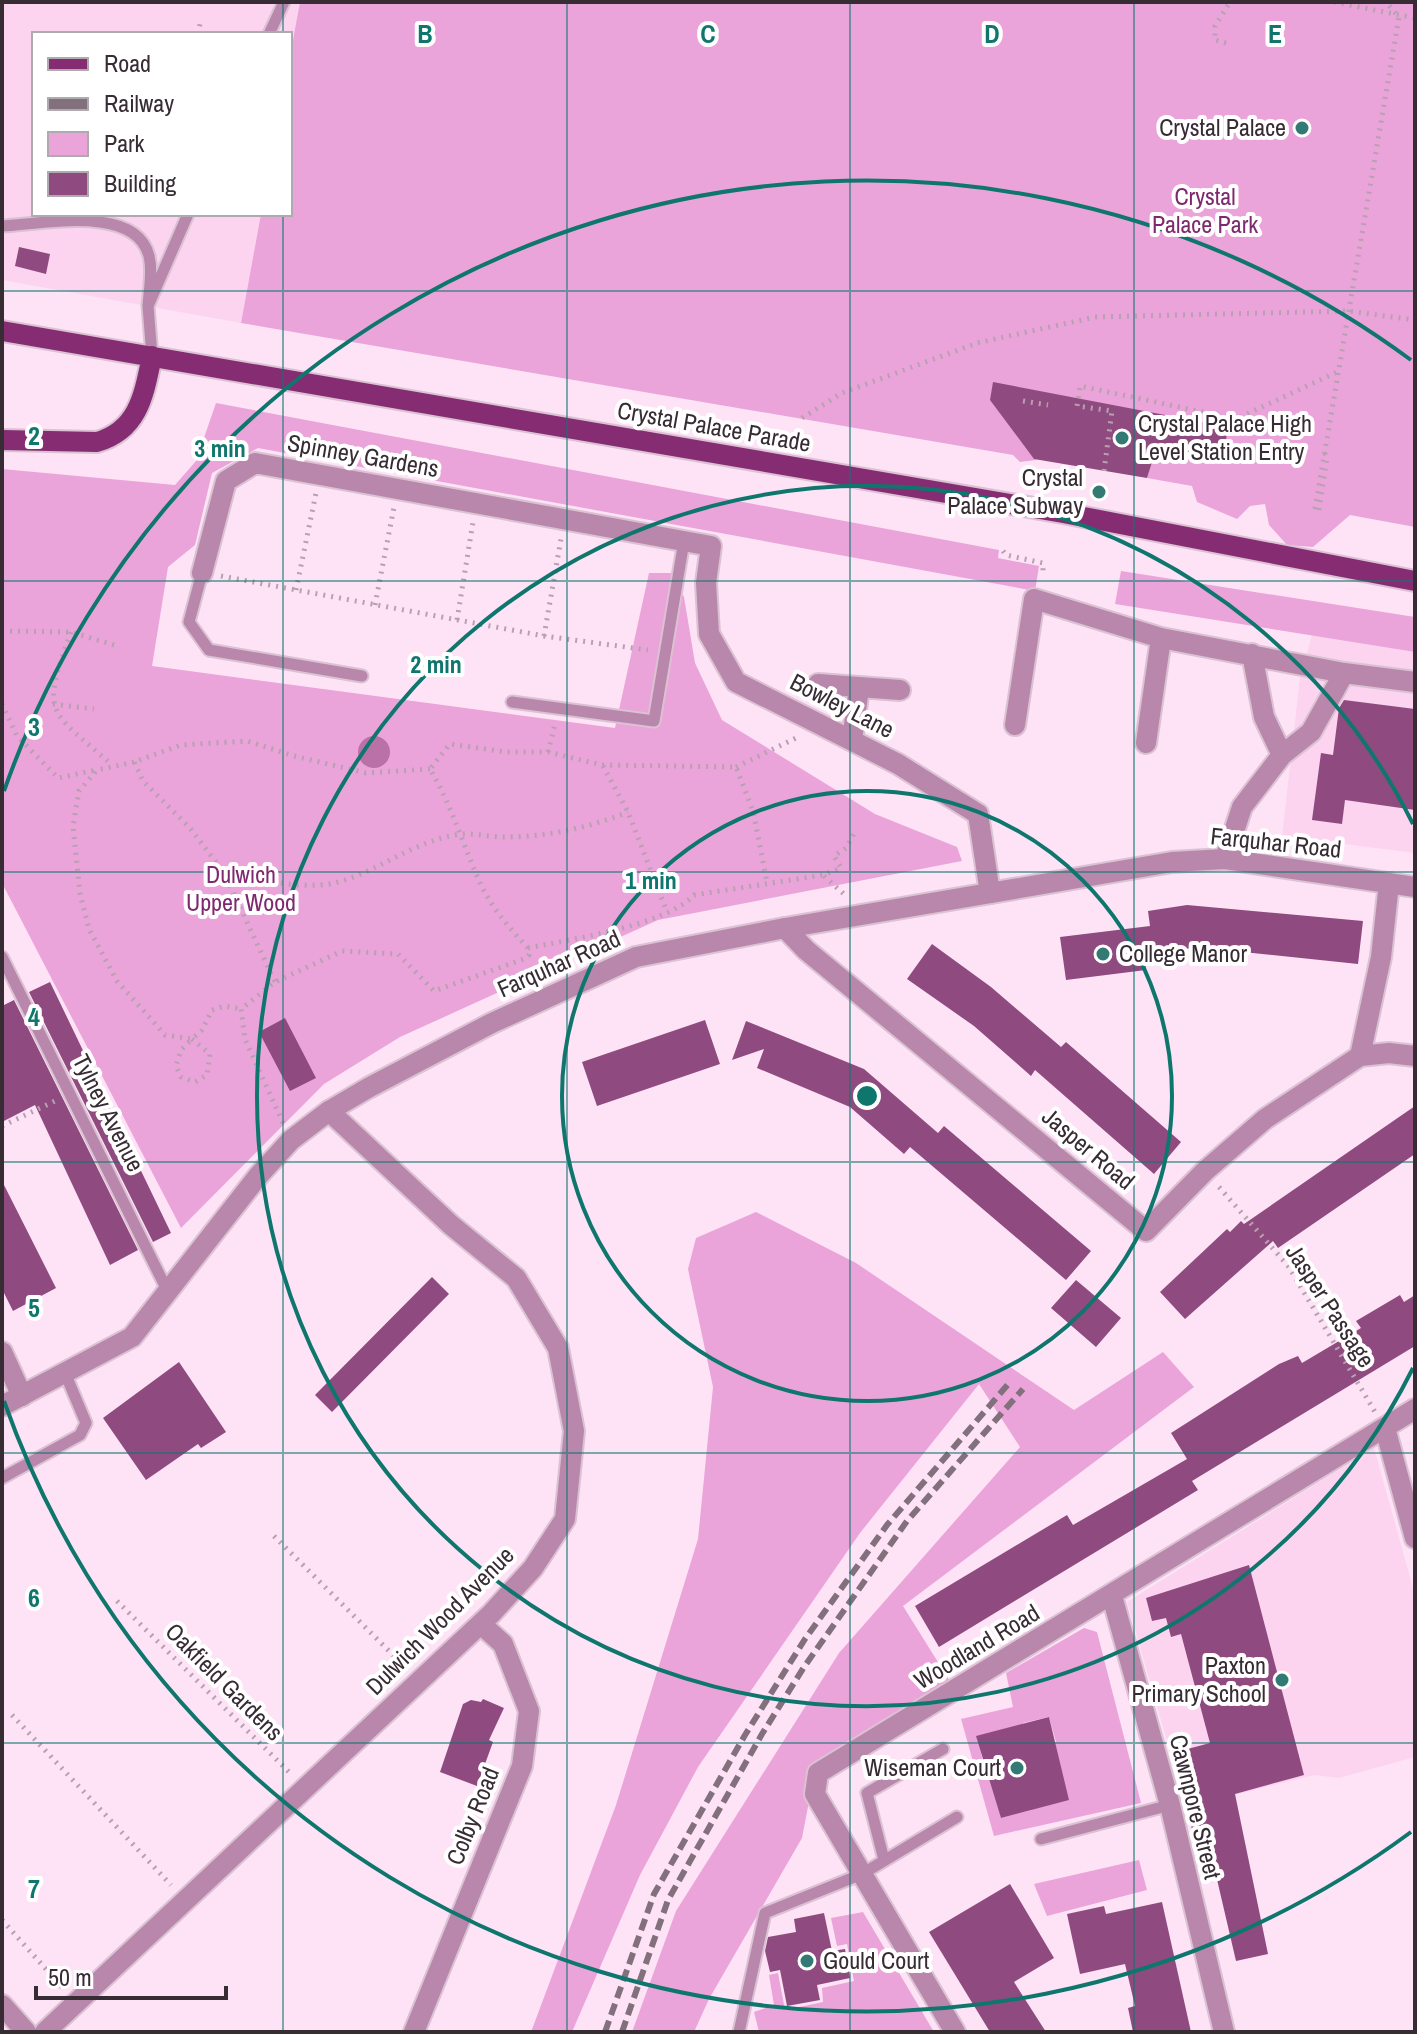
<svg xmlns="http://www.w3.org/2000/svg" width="1417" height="2034" viewBox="0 0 1417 2034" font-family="'Archivo Narrow',sans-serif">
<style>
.built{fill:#fcd4f0}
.green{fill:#eba4d9;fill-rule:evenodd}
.water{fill:#b971a7}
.building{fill:#8f4b7f}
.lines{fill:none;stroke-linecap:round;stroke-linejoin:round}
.service-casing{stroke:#dac2d3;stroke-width:15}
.minor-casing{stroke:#dac2d3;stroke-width:24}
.tertiary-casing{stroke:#dac2d3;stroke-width:24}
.primary-casing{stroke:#dac2d3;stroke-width:24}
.path{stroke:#b7a1b1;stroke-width:5;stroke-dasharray:2 6;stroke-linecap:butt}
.service{stroke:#b887ab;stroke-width:11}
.minor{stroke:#b887ab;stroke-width:20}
.tertiary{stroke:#b887ab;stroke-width:20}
.primary{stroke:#852c73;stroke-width:20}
.rail{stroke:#82707d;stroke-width:6;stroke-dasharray:12 6;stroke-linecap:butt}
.grid{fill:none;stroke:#0f766e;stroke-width:2;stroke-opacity:0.55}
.ring{fill:none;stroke:#0f766e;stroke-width:4}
.poi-dot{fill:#327a73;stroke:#fff;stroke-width:3}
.labels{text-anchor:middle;stroke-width:8;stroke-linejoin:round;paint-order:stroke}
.poi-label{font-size:24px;fill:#372b34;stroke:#fff;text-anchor:end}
.park-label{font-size:24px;fill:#7e286d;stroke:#fff}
.street-label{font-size:24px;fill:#372b34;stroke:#fff}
.grid-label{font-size:26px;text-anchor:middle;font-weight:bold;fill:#0f766e;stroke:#fff;stroke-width:8;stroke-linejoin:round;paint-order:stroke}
.centre{fill:#0f766e;stroke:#fff;stroke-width:4}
.ring-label{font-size:24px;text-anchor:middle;font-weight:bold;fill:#0f766e;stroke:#fff;stroke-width:8;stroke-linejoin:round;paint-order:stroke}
</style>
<rect width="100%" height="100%" fill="#fee3f6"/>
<path class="built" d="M2 2H300L290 56V34H34V214H261L241 323 2 280Z
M1312 635 1415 652V853L1282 836 1300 678Z
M1374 1448 1415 1595V1757L1339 1778 1314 1775 1186 1807 1127 1602Z"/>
<path class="green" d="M300 2H1415V527L1350 515 1313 547 1287 545 1269 525 1265 504 1250 506 1237 519 1197 502 1192 486 1147 478 1155 453 1168 448 1185 451 1190 438 1040 447 1036 460 1020 462 1013 455 241 323 261 214H290V56Z
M216 403 999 550 998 558 1039 566 1035 591 258 448 212 473 195 545 168 567 152 666 615 728 649 573H671L684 597 695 663 722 720 875 814 957 847 962 861 658 920 400 1037 324 1084 181 1228 2 883V469L175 485 196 461Z
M1121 571 1415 617V652L1115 604Z
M756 1212 856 1263 1074 1410 1163 1352 1194 1387 903 1606 951 1683 816 1765 802 1838 709 1999 694 2032H632L676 1911 839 1653 1020 1447 979 1384 860 1533 698 1767 640 1875 572 2032H531L616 1805 698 1539 713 1387 688 1269 696 1238Z
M1084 1628 1097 1632 1141 1803 994 1836 961 1719 1013 1707 1006 1673ZM1049 1717 1056 1742 1037 1747 1026 1792 1031 1810 1001 1818 990 1761 983 1762 977 1736 1027 1740 1023 1723Z
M1139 1860 1147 1890 1047 1916 1034 1884Z
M863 1912 934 2032H759L754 2012 774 2005 769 1975 778 1973 785 2010 823 2002 822 1988 854 1981 847 1944 837 1946 831 1918Z"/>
<path class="water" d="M358 752a16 16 0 1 1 32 0a16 16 0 1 1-32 0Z"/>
<path class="building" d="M19 247 50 254 46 274 15 266Z
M993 382 1228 427 1223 459 1168 448 1155 453 1147 478 1034 459 990 400Z
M1344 700 1415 709V810L1345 800 1342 824 1312 820 1321 753 1333 755 1339 708Z
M1187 905 1363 921 1358 964 1204 948 1178 949 1144 952 1146 970 1066 980 1060 937 1150 926 1148 911Z
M932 944 991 987 1061 1047 1066 1042 1181 1142 1154 1174 1035 1070 1031 1076 974 1026 907 979Z
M50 982 171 1233 153 1242 29 992Z
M14 1000 138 1250 110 1265 35 1105 2 1122V1006Z
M285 1018 316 1078 290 1091 259 1032Z
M705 1020 720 1064 597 1106 582 1062Z
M746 1021 864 1069 938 1133 944 1126 1091 1251 1066 1280 910 1147 904 1154 850 1107 757 1068 764 1049 732 1060Z
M1415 1106V1154L1278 1248 1273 1241 1185 1319 1160 1292 1227 1229 1230 1232 1241 1221 1244 1224Z
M2 1181 56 1288 13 1311 2 1289Z
M432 1277 449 1294 332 1412 315 1395Z
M1076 1280 1121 1318 1096 1347 1051 1308Z
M1400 1295 1404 1302 1415 1295V1346L1192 1481 1198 1490 939 1647 915 1606 1067 1515 1073 1525 1187 1459 1171 1433 1279 1364 1298 1356 1302 1363 1361 1328 1356 1321Z
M179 1362 226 1432 201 1448 198 1444 146 1480 103 1418Z
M1249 1565 1304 1775 1235 1794 1268 1954 1236 1961 1212 1858 1199 1861 1191 1825 1199 1823 1180 1751 1210 1743 1181 1634 1171 1637 1166 1618 1152 1621 1146 1598Z
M483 1699 504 1708 489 1740 493 1742 477 1786 440 1772 463 1704 471 1700 481 1702Z
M1049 1717 1069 1800 1001 1818 976 1736Z
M1010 1884 1054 1958 1014 1982 1046 2032H990L929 1932Z
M1162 1902 1191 2032H1133L1128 2008 1135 2006 1125 1964 1080 1974 1067 1914 1104 1906 1106 1914Z
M824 1913 832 1951 845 1949 850 1978 817 1985 820 2000 787 2006 780 1970 770 1972 765 1951 768 1937 796 1932 794 1919Z"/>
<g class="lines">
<defs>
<path id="service" d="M269 34 284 2
M2 226C42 224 136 204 149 256 153 272 149 290 148 306
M152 356 148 306 188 214
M202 573 189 622 209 650 362 676
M512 702 654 721 684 541
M2 957 168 1292
M2 1478 80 1435 86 1423 65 1373
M1041 1839 1170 1805
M884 1860 867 1793 943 1749
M739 2032 765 1913 862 1874 957 1817"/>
<path id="minor" d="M202 573 226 481 255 463 711 546 706 583 709 634 736 682 898 764 978 814 990 893
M1252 654 1264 717 1282 755
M818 684 900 690
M1015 725 1034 599 1161 638 1344 673 1415 682
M852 740 859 688
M1146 743 1161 638
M1225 859 1242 807 1282 755 1311 732 1344 673
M785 928 806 950 1146 1231 1205 1171 1265 1119 1360 1056 1389 1053 1415 1056
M1360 1056 1381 957 1389 883
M2 1352 22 1396
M1385 1428 1415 1538
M1112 1596 1170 1805 1224 2032
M2 2005 26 2032
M45 2032 491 1614 533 1568 565 1519 574 1431 558 1348 516 1278 451 1225 329 1111
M414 2032 522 1766 529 1711 503 1644 481 1624
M955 2032 815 1794 818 1773 1415 1409"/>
<path id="tertiary" d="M2 1406 132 1337 259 1175 291 1140 329 1111 368 1088 492 1023 636 957 785 928 1172 862 1225 859 1415 887"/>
<path id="primary" d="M2 331 1063 513 1415 581
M2 440 97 442C139 430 144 394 152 356"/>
</defs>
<use href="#service" class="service-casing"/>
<use href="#minor" class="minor-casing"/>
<use href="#tertiary" class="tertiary-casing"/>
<use href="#primary" class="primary-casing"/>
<path class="path" d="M1334 2 1415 18
M198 34 200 24
M1226 43 1215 40V26L1230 2
M1023 401 1048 405
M802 418 842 393 977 343 1095 317 1348 311 1415 320
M1104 471 1112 411 1077 406 1080 386 1236 419 1337 372
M1315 509 1399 17 1386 2
M1319 510 1327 457 1324 452
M1003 551 1006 555 1043 563V575
M221 576 544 636 648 650
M296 590 316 493
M375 605 394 507
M457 620 473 522
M2 631 71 632 114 645
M71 632C40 717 49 709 112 765
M544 636 561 539
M2 704 17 736 58 778 96 770
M53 704 94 709
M548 752 555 724
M134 762 97 770 79 791 73 826 80 894 89 929 117 981 165 1035 192 1039 202 1030 212 1010 225 1006 241 1009
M603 766 628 812 667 912
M736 767 796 738
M430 769 366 773 294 756 247 741 181 745 134 762 143 781 189 827 222 870C262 879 308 894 348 879 387 865 418 840 461 834 475 833 490 837 503 837 547 837 588 828 628 812
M223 871 275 982
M824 876 846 896
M528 948C509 928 492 908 480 883 463 845 452 806 430 769L450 744 506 752H548L602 765 736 767 753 811 767 882
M528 948C571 939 665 926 694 895L823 875 841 868 834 856 846 848 856 830
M192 1039 210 1054 207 1075 195 1082 181 1077 176 1066 181 1050Z
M283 1123 245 1039 241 1009 275 982 342 951 398 954 434 991 524 959 529 955 528 948
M2 1126 55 1101
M1219 1187 1289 1267 1375 1412
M274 1536 405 1667
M117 1601 290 1773
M12 1715 171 1885
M2 1920 62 1987"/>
<use href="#service" class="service"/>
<use href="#minor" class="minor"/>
<use href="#tertiary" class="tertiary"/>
<use href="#primary" class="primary"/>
<path class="rail" d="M605 2032 654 1894 745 1735 805 1639 887 1525 1010 1382
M622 2032 668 1900 762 1734 804 1667 907 1521 1023 1389"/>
</g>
<path class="grid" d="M283 2V34M567 2V2032M850 2V2032M1134 2V2032M283 214V2032M2 291H1415M2 581H1415M2 872H1415M2 1162H1415M2 1453H1415M2 1743H1415"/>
<g class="ring">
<circle cx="867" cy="1096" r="305"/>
<path d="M1413 1368A610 610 0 1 1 1413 824"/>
<path d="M1411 1832A915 915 0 0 1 4 1401M4 791A915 915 0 0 1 1411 360"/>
</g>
<g class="poi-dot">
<circle cx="1302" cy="128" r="8"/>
<circle cx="1122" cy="438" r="8"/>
<circle cx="1099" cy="492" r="8"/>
<circle cx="1103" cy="954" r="8"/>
<circle cx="1282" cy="1680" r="8"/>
<circle cx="1017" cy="1768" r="8"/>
<circle cx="807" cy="1961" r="8"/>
</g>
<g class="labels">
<g class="poi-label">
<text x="1286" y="136">Crystal Palace</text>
<text x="1138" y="432" text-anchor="start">Crystal Palace High<tspan x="1138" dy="28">Level Station Entry</tspan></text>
<text x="1083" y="486">Crystal<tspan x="1083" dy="28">Palace Subway</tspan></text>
<text x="1119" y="962" text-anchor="start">College Manor</text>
<text x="1266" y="1674">Paxton<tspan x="1266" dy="28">Primary School</tspan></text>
<text x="1001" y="1776">Wiseman Court</text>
<text x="823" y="1969" text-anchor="start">Gould Court</text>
</g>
<g class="park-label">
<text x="1205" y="205">Crystal<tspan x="1205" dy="28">Palace Park</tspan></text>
<text x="241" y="883">Dulwich<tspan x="241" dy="28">Upper Wood</tspan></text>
</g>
<g class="street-label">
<text transform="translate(714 427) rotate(10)" y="8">Crystal Palace Parade</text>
<text transform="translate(363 456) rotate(10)" y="8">Spinney Gardens</text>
<text transform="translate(842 706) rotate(27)" y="8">Bowley Lane</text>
<text transform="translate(1276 843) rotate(6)" y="8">Farquhar Road</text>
<text transform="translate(559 964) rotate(-24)" y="8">Farquhar Road</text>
<text transform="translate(108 1113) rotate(63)" y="8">Tylney Avenue</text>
<text transform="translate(1088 1149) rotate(40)" y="8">Jasper Road</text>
<text transform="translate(1330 1306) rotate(57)" y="8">Jasper Passage</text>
<text transform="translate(440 1621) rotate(-45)" y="8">Dulwich Wood Avenue</text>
<text transform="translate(977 1647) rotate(-31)" y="8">Woodland Road</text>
<text transform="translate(224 1682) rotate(45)" y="8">Oakfield Gardens</text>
<text transform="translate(1195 1807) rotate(76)" y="8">Cawnpore Street</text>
<text transform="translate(473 1816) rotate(-68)" y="8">Colby Road</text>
</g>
</g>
<g class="grid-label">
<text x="425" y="43">B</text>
<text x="708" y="43">C</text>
<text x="992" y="43">D</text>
<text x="1275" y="43">E</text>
<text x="34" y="445">2</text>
<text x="34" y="736">3</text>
<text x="34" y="1026">4</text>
<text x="34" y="1317">5</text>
<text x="34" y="1607">6</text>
<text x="34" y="1898">7</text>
</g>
<circle cx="867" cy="1096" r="12" class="centre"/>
<g class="ring-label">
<text x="220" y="457">3 min</text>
<text x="436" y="673">2 min</text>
<text x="651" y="889">1 min</text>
</g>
<rect width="1417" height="2034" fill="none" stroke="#372b34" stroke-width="8"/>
<rect x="32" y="32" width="260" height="184" fill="#ffffff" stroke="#afaaae" stroke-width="2"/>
<rect x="48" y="58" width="40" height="12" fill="#852c73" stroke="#afaaae" stroke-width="2"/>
<text x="104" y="72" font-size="24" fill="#372b34">Road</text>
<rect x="48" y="98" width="40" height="12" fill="#82707d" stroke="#afaaae" stroke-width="2"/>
<text x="104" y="112" font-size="24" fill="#372b34">Railway</text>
<rect x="48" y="132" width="40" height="24" fill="#eba4d9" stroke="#afaaae" stroke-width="2"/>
<text x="104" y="152" font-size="24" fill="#372b34">Park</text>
<rect x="48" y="172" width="40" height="24" fill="#8f4b7f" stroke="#afaaae" stroke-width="2"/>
<text x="104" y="192" font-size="24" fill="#372b34">Building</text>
<path d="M36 1986v12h190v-12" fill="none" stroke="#372b34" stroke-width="4"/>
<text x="48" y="1986" font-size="24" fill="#372b34" stroke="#ffffff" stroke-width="6" paint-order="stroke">50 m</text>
</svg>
